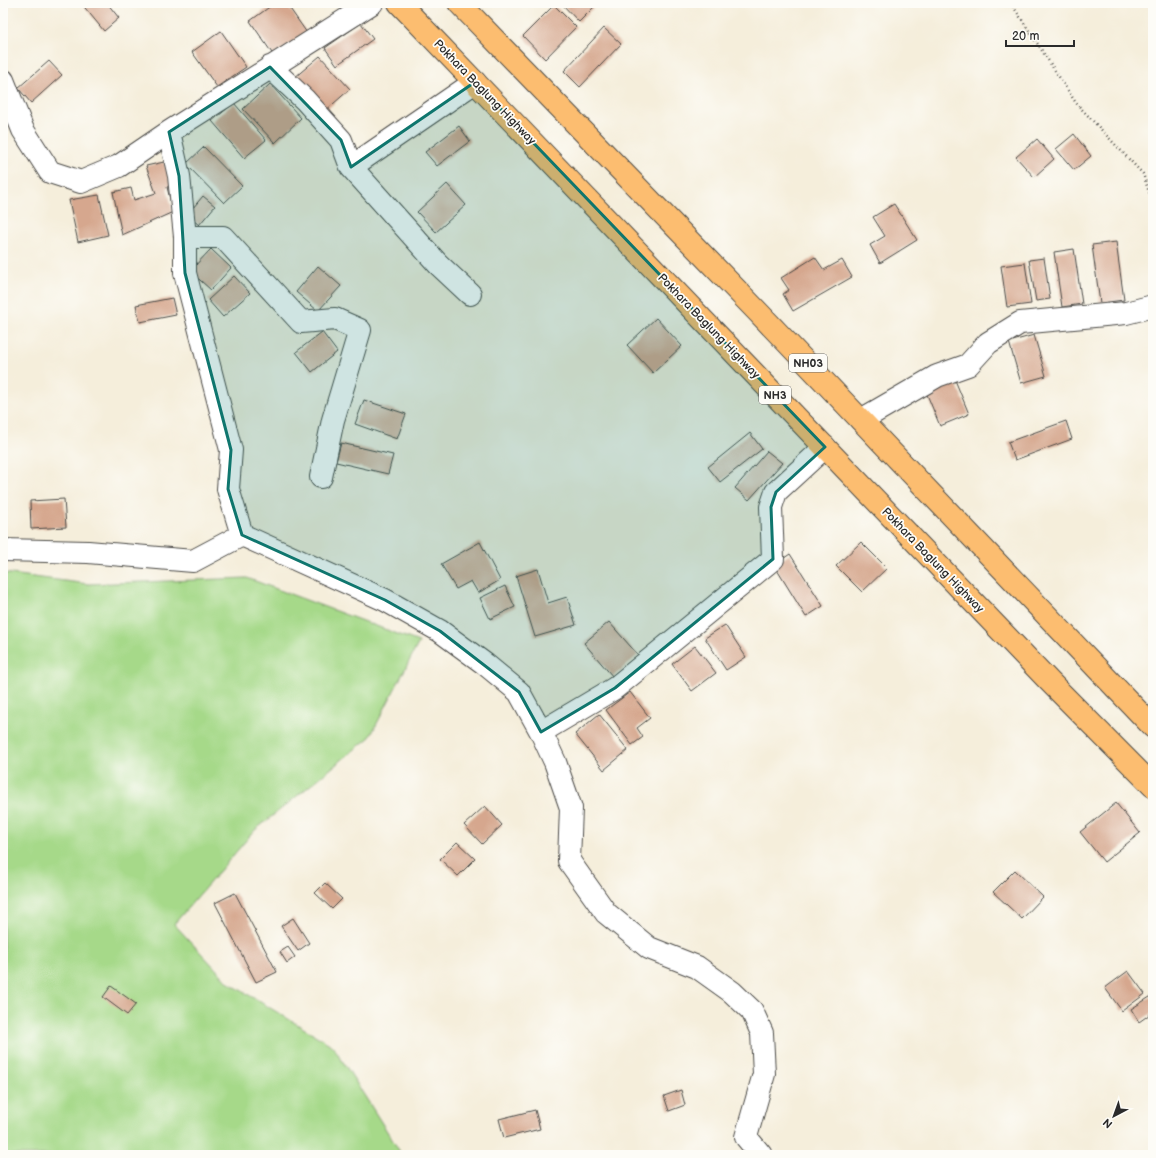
<svg xmlns="http://www.w3.org/2000/svg" width="1156" height="1158" viewBox="0 0 1156 1158" font-family="'Balsamiq Sans',sans-serif">
<style>
.green{fill:#a6d989;stroke:#68825a}
.building{fill:#d6a78e}
.lines{fill:none;stroke-linecap:round;stroke-linejoin:round}
.street-casing{stroke:#494845;stroke-width:24}
.highway-casing{stroke:#494845;stroke-width:24}
.path{stroke:#494845;stroke-width:2.5;stroke-dasharray:1 3;stroke-linecap:butt}
.street{stroke:#fff;stroke-width:22}
.highway{stroke:#fcbd6f;stroke-width:22}
.marked{fill:#0f766e;fill-opacity:0.2;stroke:#0f766e;stroke-width:3;stroke-linejoin:round}
.labels{text-anchor:middle;stroke-width:3.5;stroke-linejoin:round;paint-order:stroke}
.shield{fill:#fdfcf7;stroke:#6a6a68;stroke-width:1}
.shield-label{font-size:11px;font-weight:bold;fill:#2b2b2b}
.street-label{font-size:12px;fill:#2b2b2b;stroke:#fdfcf7}
</style>
<rect width="100%" height="100%" fill="#fdfcf7"/>
<filter id="ink" filterUnits="userSpaceOnUse"><feTurbulence type="fractalNoise" baseFrequency=".025" numOctaves="2"/><feDisplacementMap in="SourceGraphic" scale="8" xChannelSelector="R" yChannelSelector="G"/><feConvolveMatrix kernelMatrix="1 2 1 2 8 2 1 2 1" color-interpolation-filters="sRGB"/></filter>
<filter id="wash" filterUnits="userSpaceOnUse"><feTurbulence type="fractalNoise" baseFrequency=".012" numOctaves="4" result="noise"/><feDisplacementMap in="SourceGraphic" scale="16" xChannelSelector="R" yChannelSelector="G"/><feGaussianBlur stdDeviation="0.9" result="paint"/><feColorMatrix in="noise" values="0 0 0 0 0 0 0 0 0 0 0 0 0 0 0 0 0 1.4 0 .05"/><feComposite in="paint" operator="in"/></filter>
<g filter="url(#wash)">
<rect width="100%" height="100%" fill="#f5eedb"/>
<path class="green" d="M3 573 88 584 247 578 419 642 370 737 255 830 174 924 229 983 333 1046 402 1155H3Z"/>
<g id="blocks">
<path class="building" d="M81 3H107L119 18 104 31Z
M275 3H286L307 33 274 56 250 21Z
M561 3H598L579 22Z
M554 5 576 27 545 59 523 36Z
M361 23 373 39 337 65 325 48Z
M604 28 621 44 580 87 564 71Z
M221 31 246 67 217 87 192 52Z
M320 56 350 89 324 112 294 78Z
M49 61 62 75 31 103 18 88Z
M270 84 301 118 275 143 243 109Z
M234 103 266 140 244 158 212 121Z
M459 126 470 141 437 166 425 152Z
M1074 134 1091 156 1074 170 1056 149Z
M1037 139 1054 159 1034 177 1016 157Z
M204 147 242 186 224 203 186 164Z
M164 162 172 186 167 187 173 212 122 235 113 192 131 188 134 200 156 193 146 166Z
M447 184 466 205 436 232 417 212Z
M99 195 108 235 78 242 69 200Z
M203 196 215 206 199 225 187 215Z
M894 204 917 240 880 263 870 245 885 236 873 217Z
M1116 242 1124 300 1100 303 1092 245Z
M211 249 231 268 211 290 190 271Z
M1074 249 1082 304 1062 307 1054 252Z
M815 257 824 270 842 260 852 277 793 311 783 294 789 290 781 278Z
M1044 258 1050 299 1036 301 1029 260Z
M1025 263 1031 304 1007 307 1001 266Z
M318 266 341 286 318 311 296 292Z
M234 276 250 293 223 317 208 300Z
M172 298 176 315 140 322 136 305Z
M656 318 682 346 653 373 627 345Z
M322 332 337 352 312 372 296 352Z
M1034 335 1046 376 1021 383 1009 342Z
M955 380 969 414 940 426 926 392Z
M364 400 406 414 397 439 355 424Z
M1066 421 1072 439 1015 460 1008 442Z
M750 433 762 449 720 482 708 467Z
M341 443 393 455 388 474 336 462Z
M767 451 782 463 749 500 735 488Z
M64 499 66 527 31 529 30 501Z
M480 542 500 580 478 593 471 581 456 589 441 564Z
M861 542 887 568 862 592 836 566Z
M790 554 823 606 806 617 774 565Z
M538 569 548 603 567 597 576 625 535 637 516 576Z
M505 586 515 607 490 619 480 598Z
M609 622 638 655 613 677 584 643Z
M725 625 746 657 726 670 705 638Z
M695 646 716 673 692 691 672 664Z
M630 692 650 718 637 728 643 737 632 745 606 710Z
M599 714 628 750 604 770 575 734Z
M1116 803 1140 833 1104 862 1080 832Z
M485 806 502 825 482 844 464 825Z
M457 842 475 859 458 876 440 859Z
M1015 870 1043 897 1022 919 993 892Z
M325 883 342 899 332 909 315 893Z
M235 893 277 972 256 982 215 903Z
M293 918 309 943 298 951 281 926Z
M288 947 295 957 287 963 280 952Z
M1128 971 1145 994 1122 1011 1105 988Z
M111 986 136 1004 127 1015 103 997Z
M1153 995V1012L1139 1022 1131 1009Z
M681 1090 685 1105 669 1111 664 1096Z
M535 1110 540 1129 504 1138 499 1119Z"/>
</g>
</g>
<g filter="url(#ink)">
<use href="#blocks" fill-opacity="0" stroke="#494845" stroke-width="1"/>
<g class="lines">
<defs>
<path id="street" d="M270 67 305 100 341 140 351 167
M3 80 23 130 50 172 81 182 119 166 169 132
M185 237V273L231 450 228 489 242 535 385 600 440 631 485 664 519 692 541 732 555 762 571 808 569 861 606 913 649 948 697 967 732 992 752 1011 762 1033 764 1074 746 1137 761 1155
M470 294 438 264 351 167 475 82
M861 420 937 376 968 365 988 343 1020 323 1126 313 1153 306
M321 477 333 420 360 330 335 319 301 322 223 237H185L179 176 169 132 372 3
M3 550 88 552 193 561 242 535
M541 732 615 688 773 559 771 507 776 492 825 447"/>
<path id="highway" d="M399 3 1050 682 1153 786
M459 3 758 312 1153 727"/>
</defs>
<use href="#street" class="street-casing"/>
<use href="#highway" class="highway-casing"/>
<path class="path" d="M1011 3 1076 103 1143 174 1153 204"/>
<use href="#street" class="street"/>
<use href="#highway" class="highway"/>
</g>
</g>
<path class="marked" d="M270 67 341 140 351 167 475 82 825 447 776 492 771 507 773 559 615 688 541 732 519 692 440 631 385 600 242 535 228 489 231 450 185 273 179 176 169 132Z"/>
<g class="labels">
<g class="shield">
<rect x="789" y="354" width="38" height="18" rx="3"/>
<rect x="759" y="386" width="32" height="18" rx="3"/>
</g>
<g class="shield-label">
<text x="808" y="367">NH03</text>
<text x="775" y="399">NH3</text>
</g>
<g class="street-label">
<text transform="translate(485 92) rotate(46)" y="4">Pokhara Baglung Highway</text>
<text transform="translate(709 326) rotate(46)" y="4">Pokhara Baglung Highway</text>
<text transform="translate(933 560) rotate(46)" y="4">Pokhara Baglung Highway</text>
</g>
</g>
<rect width="1156" height="1158" fill="none" stroke="#fdfcf7" stroke-width="16"/>
<g transform="translate(1114 1116) rotate(221)" stroke="#fdfcf7" stroke-width="3" paint-order="stroke">
<path d="M0-3L7 15L0 10L-7 15Z" fill="#2b2b2b"/>
<text y="-6" font-size="11" font-weight="bold" text-anchor="middle" fill="#2b2b2b">N</text>
</g>
<path d="M1006 40v6h68v-6" fill="none" stroke="#2b2b2b" stroke-width="2"/>
<text x="1012" y="40" font-size="12" fill="#2b2b2b" stroke="#fdfcf7" stroke-width="3" paint-order="stroke">20 m</text>
</svg>
